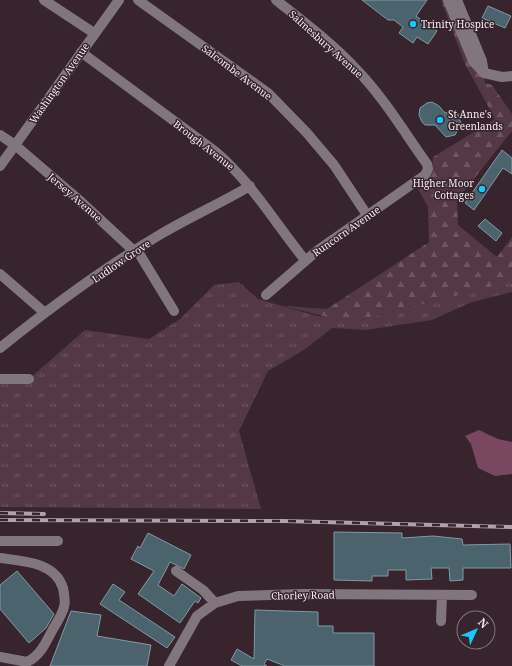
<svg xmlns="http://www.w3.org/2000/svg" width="512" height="666" viewBox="0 0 512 666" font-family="'Noto Serif',serif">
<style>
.grass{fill:url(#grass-tufts)}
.forest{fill:url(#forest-firs)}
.water{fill:#79475f}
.building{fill:#4a636c;stroke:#809aa5}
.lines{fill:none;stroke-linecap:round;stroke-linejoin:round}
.minor{stroke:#81767b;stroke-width:10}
.rail-casing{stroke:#b1a1a9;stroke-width:4}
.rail{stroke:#37242d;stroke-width:2.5;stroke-dasharray:8;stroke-linecap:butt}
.poi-dot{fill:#12cafb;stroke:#37242d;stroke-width:1.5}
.labels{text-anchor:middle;stroke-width:3;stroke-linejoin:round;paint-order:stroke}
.poi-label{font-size:10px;fill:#f7e9ef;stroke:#37242d;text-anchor:start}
.street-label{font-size:10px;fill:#f7e9ef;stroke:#37242d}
</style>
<defs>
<pattern id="grass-tufts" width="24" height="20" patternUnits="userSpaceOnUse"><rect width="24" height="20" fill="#553845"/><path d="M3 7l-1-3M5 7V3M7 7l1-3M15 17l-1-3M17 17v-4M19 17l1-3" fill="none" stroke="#6e5560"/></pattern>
<pattern id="forest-firs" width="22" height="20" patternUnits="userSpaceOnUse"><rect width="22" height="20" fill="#553845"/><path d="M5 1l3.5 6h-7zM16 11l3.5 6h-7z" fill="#6e5560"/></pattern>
</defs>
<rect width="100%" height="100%" fill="#37242d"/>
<path class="grass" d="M512 280V292L472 302 432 320 366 330 332 328 304 350 268 371 239 431 261 509 0 507V379H29L85 330 149 339 180 319 214 285 239 282 258 299 317 316 361 320Z"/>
<path class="forest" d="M441 0H448L484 73 485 83 492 85 512 114V131L457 200 458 225 497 257 512 237V281L361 320 335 319 284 306 327 309 429 242 428 207 418 189C429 179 432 172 433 157L495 119 465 64Z"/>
<path class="water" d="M479 430 498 439 512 442V474L495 476 478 468 471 444 465 436Z"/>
<path class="building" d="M362 0H427L416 16 437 31 428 44 417 37 413 43 399 33 403 27 394 20H388Z
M488 6 511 16 505 28 482 18Z
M432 102 439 106 445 113 457 111 461 124 455 135 446 137 435 125H425L422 122 419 115 420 108 427 103Z
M502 150 512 158V174L503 168 474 210 465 203Z
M485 219 502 233 496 241 478 226Z
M334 532 402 533V538L433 536 462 539 463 545 510 544 511 568H463V580L450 581 449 568H431L432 579 406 580V570H388V576H372V581L334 580Z
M148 533 191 555 184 569 170 562 158 585 174 596 182 584 201 598 198 603 195 601 180 623 138 594 154 571 131 559 138 546 140 548Z
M17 571 54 614 46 628 29 643 0 609V585Z
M113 584 125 592 119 600 175 637 167 648 100 604Z
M255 610 318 612V626H333V633H374V666H285L267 659 264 664 267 666H242L231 660 237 649 254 659Z
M71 611 101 615 97 636 151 645 147 666H50Z"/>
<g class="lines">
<path class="minor" d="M44 0 94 33
M138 0 268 93 307 133 334 165 367 215
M448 0 473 61 484 73
M457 0 482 61 484 73
M81 52 216 152C252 183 275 223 305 260
M484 73 502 77 512 76
M0 135 15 145 78 199 134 251
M0 166 119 0
M137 250 174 311
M0 274 45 313
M266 295 318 250 425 175 428 169 427 164C404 132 384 98 357 70 333 44 304 22 276 0
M0 348C51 307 105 267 161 234 190 217 221 203 250 186
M0 379H29
M0 541H58
M0 558C23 561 55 562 63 588 64 594 66 601 64 607 62 615 57 622 53 629 46 642 41 655 27 662L0 657
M176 571 203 590 215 603
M441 621 442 595
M169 666 197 616 215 603 238 596 302 594 472 595"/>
<defs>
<path id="rail" d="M0 513 44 514
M0 520 284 521 512 527"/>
</defs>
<use href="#rail" class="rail-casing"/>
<use href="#rail" class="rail"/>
</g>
<g class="poi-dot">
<circle cx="413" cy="24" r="4"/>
<circle cx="440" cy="120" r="4"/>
<circle cx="482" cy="189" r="4"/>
</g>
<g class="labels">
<g class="poi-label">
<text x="421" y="28">Trinity Hospice</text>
<text x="448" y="118">St Anne's<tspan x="448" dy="12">Greenlands</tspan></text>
<text x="474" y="187" text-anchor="end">Higher Moor<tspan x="474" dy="12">Cottages</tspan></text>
</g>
<g class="street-label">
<text transform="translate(326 44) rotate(42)" y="4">Salmesbury Avenue</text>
<text transform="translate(237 72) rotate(37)" y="4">Salcombe Avenue</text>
<text transform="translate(59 83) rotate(-55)" y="4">Washington Avenue</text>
<text transform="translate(204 145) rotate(38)" y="4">Brough Avenue</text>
<text transform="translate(75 197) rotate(41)" y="4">Jersey Avenue</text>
<text transform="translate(346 231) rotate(-35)" y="4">Runcorn Avenue</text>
<text transform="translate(121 261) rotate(-34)" y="4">Ludlow Grove</text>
<text transform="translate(303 595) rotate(-1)" y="4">Chorley Road</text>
</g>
</g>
<g transform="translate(476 630) rotate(46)"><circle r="19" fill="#37242d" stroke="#84737b"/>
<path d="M0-3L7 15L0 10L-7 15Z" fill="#12cafb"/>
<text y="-6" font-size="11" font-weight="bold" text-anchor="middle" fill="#f7e9ef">N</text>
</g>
</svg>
